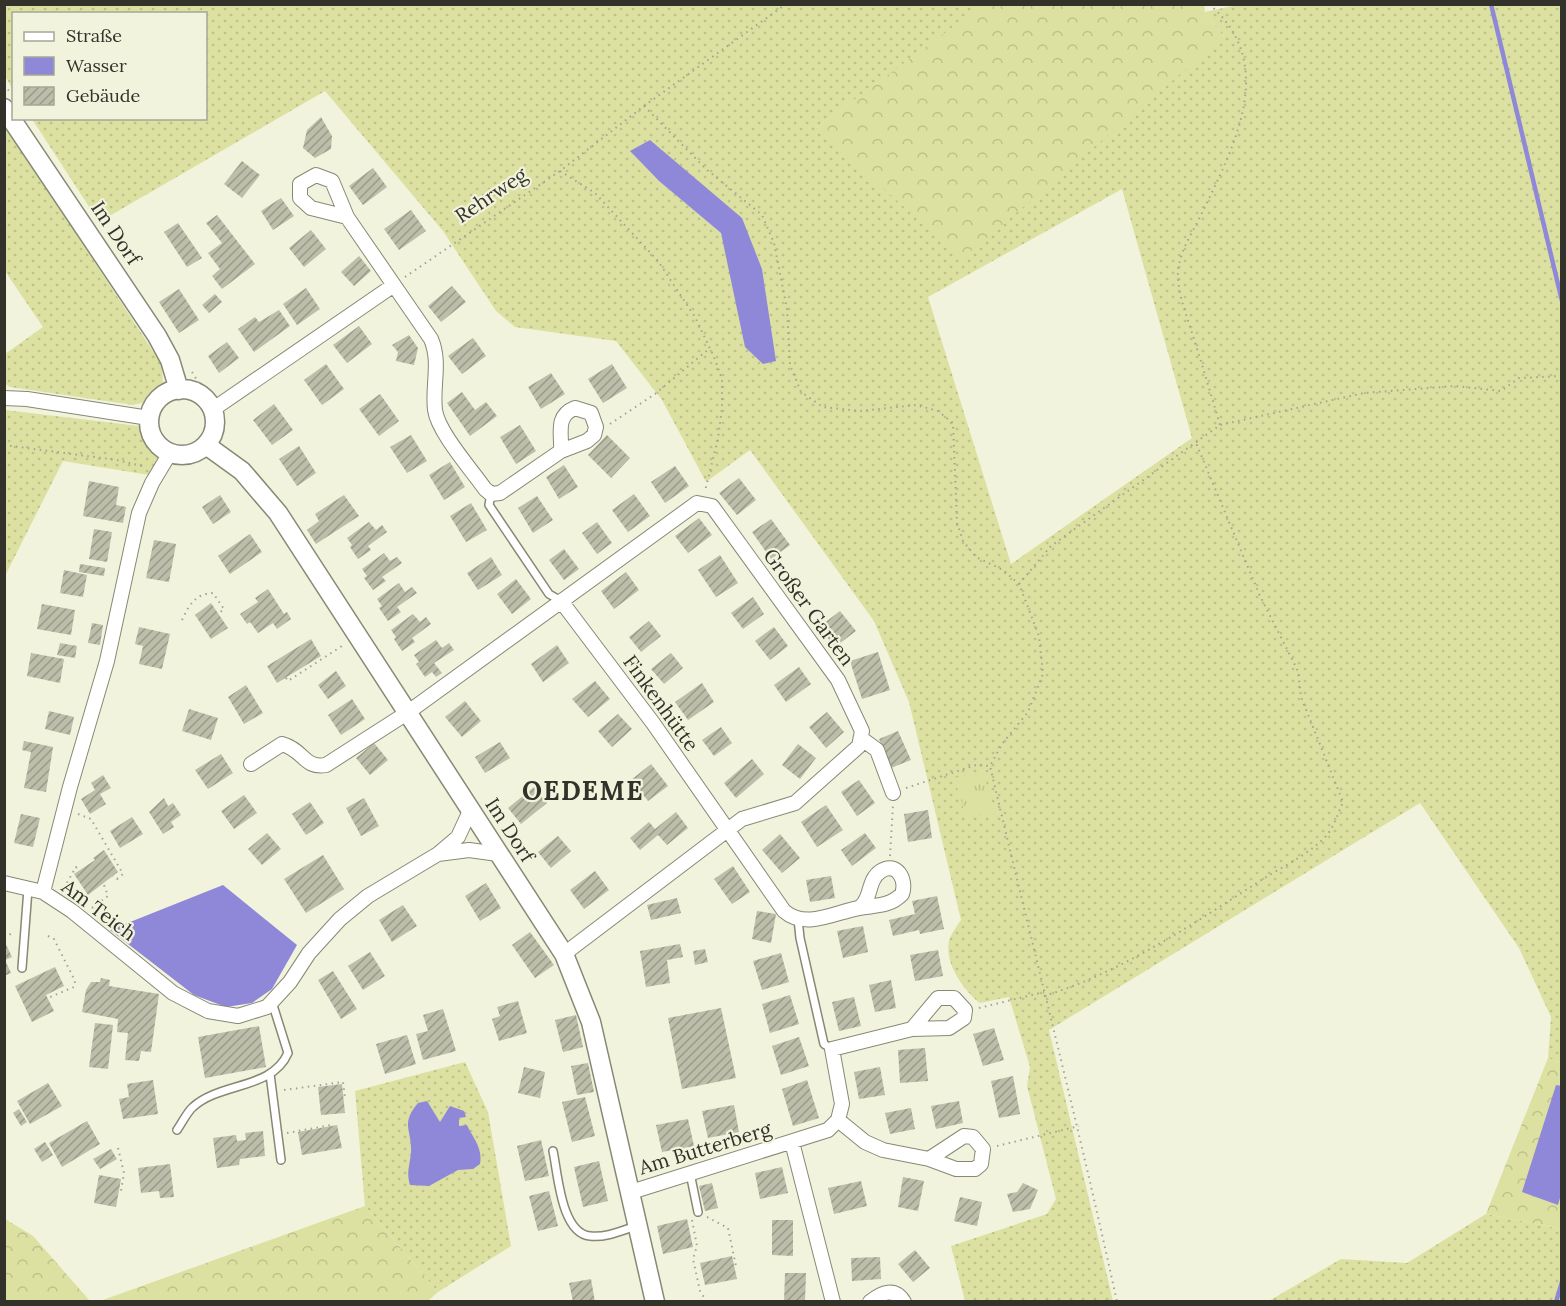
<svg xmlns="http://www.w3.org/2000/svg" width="1566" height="1306" viewBox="0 0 1566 1306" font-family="Lora,serif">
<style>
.grass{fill:url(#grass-dots);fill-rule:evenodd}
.forest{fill:url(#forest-crowns)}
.park{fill:url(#park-tufts)}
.water{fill:#8f88d8}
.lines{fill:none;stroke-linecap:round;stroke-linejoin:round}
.stream{stroke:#8f88d8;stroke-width:4.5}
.building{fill:url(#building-hatch)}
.service-casing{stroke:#878975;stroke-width:10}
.minor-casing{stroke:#878975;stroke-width:16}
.tertiary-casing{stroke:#878975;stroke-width:21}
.path{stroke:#a2a393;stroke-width:2;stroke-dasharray:1.5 4.5;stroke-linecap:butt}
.service{stroke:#fff;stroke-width:7}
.minor{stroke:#fff;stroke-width:14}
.tertiary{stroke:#fff;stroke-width:18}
.labels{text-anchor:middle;stroke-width:4.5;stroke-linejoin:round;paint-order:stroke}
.street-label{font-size:20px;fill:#32322a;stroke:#f1f3dd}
.district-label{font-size:26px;font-weight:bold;letter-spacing:1.5px;fill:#32322a;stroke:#f1f3dd}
</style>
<defs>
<pattern id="grass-dots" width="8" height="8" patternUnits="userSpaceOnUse" patternTransform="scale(1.5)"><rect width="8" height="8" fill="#dce1a1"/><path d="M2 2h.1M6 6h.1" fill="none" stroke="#bdc28b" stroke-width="1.8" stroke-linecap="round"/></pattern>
<pattern id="forest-crowns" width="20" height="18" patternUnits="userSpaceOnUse" patternTransform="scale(1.5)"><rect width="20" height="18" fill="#dce1a1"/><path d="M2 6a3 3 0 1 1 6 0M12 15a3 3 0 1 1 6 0" fill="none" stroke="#bdc28b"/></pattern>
<pattern id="park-tufts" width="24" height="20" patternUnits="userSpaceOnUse" patternTransform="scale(1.5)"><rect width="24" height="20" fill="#dce1a1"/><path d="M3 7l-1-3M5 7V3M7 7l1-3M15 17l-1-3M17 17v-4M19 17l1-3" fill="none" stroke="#bdc28b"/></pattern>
<pattern id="building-hatch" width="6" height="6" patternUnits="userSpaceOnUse" patternTransform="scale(1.5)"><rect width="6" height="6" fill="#bcbea9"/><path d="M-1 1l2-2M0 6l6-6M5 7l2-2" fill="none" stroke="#999b8a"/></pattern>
</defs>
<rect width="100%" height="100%" fill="#f1f3dd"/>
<path class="grass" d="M1241 4 1561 5V1063L1548 1058 1551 1017 1519 948 1420 803 1049 1030 1113 1301H965L951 1246 1047 1214 1056 1199 1027 1086 1030 1067 1009 997 980 1003C964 991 944 963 949 941 951 934 957 926 961 920L909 702 874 621 750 450 706 482 662 400 616 341 515 327 496 311 443 231 325 91 99 222 32 119 206 118V14H14L13 90 5 76V5H984L816 128 1224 37 1198 5H1204L1205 12ZM631 152 704 188 742 218 732 276 721 233 659 181ZM1122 189 1192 438 1011 564 928 297Z
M5 125 162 365 163 385 146 402 133 405 10 387 5 384V354L43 327 5 271Z
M5 410 139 426 160 454 149 475 63 461 5 576Z
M465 1062 488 1112 511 1246 438 1292 365 1206 355 1091Z
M1486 1214 1561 1229V1301L1267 1302 1341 1259 1407 1263Z"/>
<path class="forest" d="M984 4 1198 5 1224 37 962 259 816 128Z
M1548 1058 1561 1063V1229L1486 1214Z
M365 1206 438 1292 428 1301H100Z
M5 1219 33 1236 90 1301 5 1302Z"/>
<path class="park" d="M983 771 995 814 966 816 954 778Z"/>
<path class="water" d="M650 140 742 218 762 269 776 361 763 364 745 347 721 233 659 181 630 151Z
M223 885 297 945 272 989 252 1003 226 1007 194 995 110 930Z
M1556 1085 1562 1086V1191L1558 1205 1522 1192Z
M427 1101 440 1122 450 1106 464 1111 466 1117 459 1118V1126L467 1125C473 1138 483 1148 480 1164L473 1169 458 1170 429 1186 410 1185C406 1172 410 1165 411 1152 412 1130 400 1124 418 1103Z"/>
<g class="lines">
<path class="stream" d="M1491 4 1562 301
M1556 1302 1562 1282"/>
</g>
<path class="building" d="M321 117 332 136 331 149 315 158 303 148 307 130Z
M242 161 260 175 242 198 224 184Z
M373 168 387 187 363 205 349 186Z
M281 198 294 216 273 230 261 211Z
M411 210 426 231 399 250 384 229Z
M217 215 255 264 222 289 212 276 220 269 208 253 222 243 206 223Z
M178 223 202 258 187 267 164 232Z
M311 230 326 249 304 267 289 248Z
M359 256 371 271 354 286 341 272Z
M452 286 466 302 441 322 428 306Z
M306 288 320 309 297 325 283 304Z
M179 289 199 320 179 333 159 302Z
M215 294 222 302 209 313 202 305Z
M279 310 290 326 254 352 238 329 255 317 259 322Z
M359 326 372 344 347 363 333 345Z
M409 335 418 348 414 365 396 361 398 352 392 345Z
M473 338 486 356 462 374 448 356Z
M227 342 239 358 219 373 208 356Z
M326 364 344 389 322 405 304 380Z
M612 364 627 388 603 403 588 379Z
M551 373 565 394 541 409 528 387Z
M462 392 475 410 486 402 497 416 470 436 447 403Z
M380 394 399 421 379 436 359 409Z
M274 404 293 430 272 445 253 420Z
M520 425 536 451 516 464 500 437Z
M411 435 427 461 407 473 390 447Z
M607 435 630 458 611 478 588 455Z
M299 446 316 473 297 486 279 459Z
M450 462 465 487 444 500 429 475Z
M564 465 578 487 559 499 546 477Z
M675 466 689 486 665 503 651 482Z
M739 478 756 500 737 515 719 493Z
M89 481 119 487 116 505 126 507 123 523 83 516Z
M634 494 650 516 628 532 612 510Z
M220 495 231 512 213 524 202 507Z
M344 495 359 516 316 544 307 530 319 521 315 514Z
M537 496 553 520 533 533 518 508Z
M471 503 487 530 466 542 450 516Z
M699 518 712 535 688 553 675 536Z
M771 519 790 545 771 559 752 532Z
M369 522 376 530 382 525 387 532 368 546 371 550 358 559 350 547 352 545 347 538Z
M597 522 612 543 597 554 582 533Z
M94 529 112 532 107 562 89 559Z
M250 534 262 552 230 574 218 556Z
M154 540 176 544 169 582 146 578Z
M564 549 579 569 564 580 549 560Z
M384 553 390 561 397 557 402 563 382 577 386 581 373 590 364 578 367 576 362 569Z
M720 555 738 583 716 597 698 570Z
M491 557 502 575 478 590 467 573Z
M80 564 105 568 104 576 79 572Z
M64 570 87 575 83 597 60 593Z
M626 572 639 590 614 609 601 591Z
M516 579 531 599 512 614 497 594Z
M399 583 405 592 412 587 417 593 397 607 401 612 388 621 379 608 382 606 377 599Z
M268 589 284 614 287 612 291 619 277 629 273 623 258 633 250 622 247 624 240 614 258 602 255 598Z
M753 597 764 614 743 629 731 613Z
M211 603 228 628 211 639 195 615Z
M42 604 75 610 71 635 37 629Z
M840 611 856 631 835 647 819 627Z
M413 614 420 622 426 617 431 624 412 638 415 642 402 651 394 639 396 637 391 630Z
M649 621 661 636 641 652 629 637Z
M92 623 103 625 100 645 88 643Z
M139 627 170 634 162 669 139 664 143 646 135 644Z
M774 627 788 646 770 660 755 641Z
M311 639 321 656 277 683 267 666Z
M436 640 442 648 449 643 454 650 434 663 442 673 436 677 432 672 425 677 416 664 419 662 414 655Z
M60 643 77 646 75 658 57 655Z
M557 645 569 663 543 682 531 664Z
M878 652 890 690 862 699 850 661Z
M31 653 64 659 60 683 27 676Z
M671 653 683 668 664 684 651 669Z
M799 667 811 684 786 702 774 685Z
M336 671 346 686 328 699 318 685Z
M595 681 610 699 588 717 572 699Z
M702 683 714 702 688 720 675 702Z
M246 685 263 713 244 724 228 697Z
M352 699 365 719 341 735 328 715Z
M465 701 481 721 462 737 445 717Z
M189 709 218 718 211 740 182 731Z
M49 711 74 717 70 735 45 729Z
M827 712 844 732 826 748 809 727Z
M618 714 632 729 612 747 598 731Z
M721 727 732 743 714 756 702 740Z
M898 731 911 760 891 768 879 739Z
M24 741 53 747 46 792 24 788 31 752 22 750Z
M500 742 510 758 485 773 475 757Z
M374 743 388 760 370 775 356 758Z
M798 744 816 758 800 779 782 765Z
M221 754 233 773 208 789 195 770Z
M752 759 764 774 736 798 724 783Z
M651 764 668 786 648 801 631 780Z
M103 775 111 788 100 794 106 804 90 814 81 799 95 790 91 783Z
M859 780 875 803 857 816 841 792Z
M534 787 547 803 521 824 508 808Z
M244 795 257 813 234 829 221 811Z
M164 798 168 806 173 803 181 815 171 822 174 827 163 834 149 812Z
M364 798 379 826 361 836 346 808Z
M310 802 324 823 306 835 292 814Z
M826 805 843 830 817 847 801 822Z
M928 810 932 838 908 842 904 814Z
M676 812 688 828 667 845 658 835 640 850 630 838 649 822 655 829Z
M21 814 40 818 33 847 14 843Z
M132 817 143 834 120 848 110 831Z
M267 833 281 849 262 865 248 849Z
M865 833 876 848 852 866 841 850Z
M780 834 800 858 782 873 762 850Z
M558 836 571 851 551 868 538 852Z
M104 850 118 872 88 895 74 874 95 860 93 858Z
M323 855 344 889 306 913 284 879Z
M733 866 750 892 732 904 714 879Z
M595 871 609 890 584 909 570 890Z
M831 876 835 898 810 902 806 880Z
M486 883 501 908 480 921 465 896Z
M937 896 944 929 920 934 919 930 893 936 889 920 915 914 912 901Z
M677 898 681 913 651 920 647 905Z
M403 905 417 926 392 942 379 920Z
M757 911 776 914 771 943 752 939Z
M863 926 868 952 843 958 837 931Z
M530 932 554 965 535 978 512 945Z
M4 940 12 957 5 960 11 973 4 976Z
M680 944 683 957 667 960 670 983 646 987 640 951Z
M705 949 708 962 695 965 693 951Z
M938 950 943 976 915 981 910 955Z
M370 952 385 976 363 990 348 966Z
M781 953 789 982 762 990 753 961Z
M55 967 64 986 46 995 54 1011 32 1022 15 986Z
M333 971 357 1009 341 1019 318 980Z
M101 978 110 980 109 986 159 994 151 1052 141 1051 139 1061 125 1060 128 1033 117 1032 118 1019 82 1012 86 990 91 982H100Z
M891 980 896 1008 875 1012 869 985Z
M790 995 799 1024 770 1033 762 1004Z
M854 997 861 1026 839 1031 832 1002Z
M518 1001 527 1033 499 1041 492 1019 500 1016 497 1007Z
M721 1008 736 1078 682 1089 668 1018Z
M443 1009 456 1051 423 1060 416 1034 428 1031 423 1015Z
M576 1015 583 1047 563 1052 555 1020Z
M95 1023 113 1025 108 1069 89 1067Z
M259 1026 266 1067 205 1078 198 1037Z
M994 1028 1004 1060 983 1066 973 1034Z
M407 1035 416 1064 385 1074 376 1044Z
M799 1037 809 1066 781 1075 772 1046Z
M925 1048 928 1081 900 1083 898 1050Z
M588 1063 594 1092 577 1095 571 1066Z
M524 1067 545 1072 540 1098 518 1093Z
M880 1067 885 1095 859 1099 854 1072Z
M1013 1076 1020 1114 999 1118 991 1081Z
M153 1080 158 1114 123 1119 119 1099 129 1097 127 1084Z
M807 1080 819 1118 793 1126 782 1089Z
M48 1083 62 1106 30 1124 17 1101Z
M342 1084 345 1113 321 1115 318 1087Z
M585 1097 595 1136 572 1142 562 1102Z
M959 1101 963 1123 936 1129 931 1106Z
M734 1105 739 1132 708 1138 702 1111Z
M911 1108 915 1129 890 1134 885 1113Z
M19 1109 27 1122 21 1126 13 1113Z
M688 1119 694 1146 662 1152 656 1125Z
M87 1121 100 1144 62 1167 49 1143Z
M337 1125 342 1148 302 1155 298 1132Z
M263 1131 265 1156 240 1159 239 1165 217 1168 213 1138 236 1135 237 1141 246 1140 245 1133Z
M541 1140 549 1176 525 1181 517 1146Z
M45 1142 53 1155 42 1162 34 1149Z
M111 1149 117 1159 100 1169 93 1159Z
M599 1161 608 1201 583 1207 574 1167Z
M170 1164 174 1197 160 1198 159 1191 141 1193 138 1168Z
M782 1167 788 1193 760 1199 755 1173Z
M99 1175 121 1179 116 1207 94 1203Z
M903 1177 924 1181 918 1211 898 1207Z
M861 1181 867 1206 834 1214 828 1188Z
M712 1183 718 1208 705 1211 699 1186Z
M1023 1183 1038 1190 1030 1209 1013 1212 1007 1194 1017 1192Z
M549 1191 558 1226 538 1231 529 1196Z
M960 1197 982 1202 977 1226 954 1221Z
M687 1219 693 1247 663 1254 657 1226Z
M772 1220H793V1256L772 1255Z
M915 1250 930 1268 913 1282 898 1264Z
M732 1256 737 1279 705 1285 700 1263Z
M880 1257 881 1279 852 1281 851 1258Z
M785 1273H806L805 1302H784Z
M591 1279 595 1302H573L569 1283Z"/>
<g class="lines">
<defs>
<path id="service" d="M491 494 489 505 549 594 561 601
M798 919 800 938 824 1044 832 1049
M22 968 28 889
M270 1074 281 1160
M177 1130C182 1123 187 1112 193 1107 220 1082 272 1090 288 1053L272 1002
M553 1151C558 1174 561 1233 590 1236 605 1238 621 1231 636 1226
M690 1173 698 1212"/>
<path id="minor" d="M347 217 311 208 300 198V184L316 175 332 181 347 217 431 339C441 362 432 386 435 410 438 432 471 469 485 489L491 494 500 493 561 451 587 441 594 435 596 427 591 413 575 408C555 416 562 433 561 451
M4 398 27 399 149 418
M212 410 394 285
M561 601 653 723 784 911C806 930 835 912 859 908 876 905 889 907 902 894 907 880 897 861 881 871 867 880 872 899 860 907
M862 739 877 750 893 793
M251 764 282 744C304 750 304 769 326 765L407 713 697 503 712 506 838 680 862 731 859 746 795 803 742 819 564 954
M438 854 469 850 498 854
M4 883 43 892 72 911 173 993 208 1011 238 1016 267 1007 290 982 309 953 340 919 368 896 438 854 458 837 470 811
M43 892 70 787 107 661 139 513 152 483 170 453
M838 1120 865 1142 883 1150 929 1159 956 1169H975L981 1164 983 1149 973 1137 964 1136 929 1159
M792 1142 833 1302
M631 1192 828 1130 838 1120 842 1104 832 1049 912 1029 949 1028 964 1018 965 1010 954 998H938L912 1029
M870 1302C882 1292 895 1287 904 1302"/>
<path id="tertiary" d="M4 108 157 336 170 360 179 390
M149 422a33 33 0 1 1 66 0a33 33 0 1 1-66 0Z
M206 445 242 471 278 513 564 954 591 1022 655 1302"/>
</defs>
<use href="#service" class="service-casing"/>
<use href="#minor" class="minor-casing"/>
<use href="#tertiary" class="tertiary-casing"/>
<path class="path" d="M1209 4C1279 64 1234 146 1202 213 1193 232 1180 250 1178 271 1177 292 1186 314 1192 333 1202 364 1211 395 1220 425
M4 85 10 92
M644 106 706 169 762 215 774 243 787 309 790 365 801 392 823 407 860 411 916 405 938 411 953 423 957 523 963 541 976 557 1003 570 1019 584 1039 636 1043 674 1028 712 1002 744 990 766C1032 945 1078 1122 1117 1302
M560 171 595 193 658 261 695 317 714 357 722 379V408L718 439 705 491
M405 277 560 171 644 106 786 4
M192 372 208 398
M610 424 655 394 710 348
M4 445 117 460 146 467
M1019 584 1051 546 1220 425 1364 393 1455 386 1501 391 1519 378 1562 376
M182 620C189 605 195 594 213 593L224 609 218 614
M286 678 288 681 345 644
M906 788 976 765 990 766
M78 814 91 819 123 874 117 879 113 876
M890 856 893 805
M64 888 76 867 79 871
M92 908 108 896 104 885
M48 936 54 939 75 981 74 987 48 998
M4 937 15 932
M1044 996C1123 972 1194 923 1263 879 1284 866 1311 853 1327 835 1335 825 1338 813 1343 802L1301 697 1298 671 1260 596 1196 443
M979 1008 1044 992
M284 1090 343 1082 345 1098
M287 1133 331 1125
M997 1146 1079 1126
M118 1148 124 1173 121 1191
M707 1217 728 1228 736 1266
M692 1220 697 1246 693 1259 700 1291 707 1302"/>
<use href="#service" class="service"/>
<use href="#minor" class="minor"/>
<use href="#tertiary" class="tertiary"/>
</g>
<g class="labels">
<g class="street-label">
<text transform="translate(491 195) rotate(-34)" y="7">Rehrweg</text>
<text transform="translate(116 233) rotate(56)" y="7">Im Dorf</text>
<text transform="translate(809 607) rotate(54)" y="7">Großer Garten</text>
<text transform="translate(661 703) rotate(54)" y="7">Finkenhütte</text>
<text transform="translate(510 830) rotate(57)" y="7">Im Dorf</text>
<text transform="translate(99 910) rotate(37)" y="7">Am Teich</text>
<text transform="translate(705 1148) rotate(-17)" y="7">Am Butterberg</text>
</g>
<g class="district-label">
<text x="583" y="800">OEDEME</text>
</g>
</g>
<rect width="1566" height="1306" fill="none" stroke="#32322a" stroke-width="12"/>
<rect x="12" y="12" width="195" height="108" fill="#f1f3dd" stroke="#a5a695" stroke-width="1.5"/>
<rect x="24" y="32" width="30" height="9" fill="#ffffff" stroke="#a5a695" stroke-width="1.5"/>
<text x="66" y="42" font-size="18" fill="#32322a">Straße</text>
<rect x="24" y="57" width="30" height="18" fill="#8f88d8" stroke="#a5a695" stroke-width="1.5"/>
<text x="66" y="72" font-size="18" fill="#32322a">Wasser</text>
<rect x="24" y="87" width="30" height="18" fill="url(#building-hatch)" stroke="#a5a695" stroke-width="1.5"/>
<text x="66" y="102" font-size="18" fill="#32322a">Gebäude</text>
</svg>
